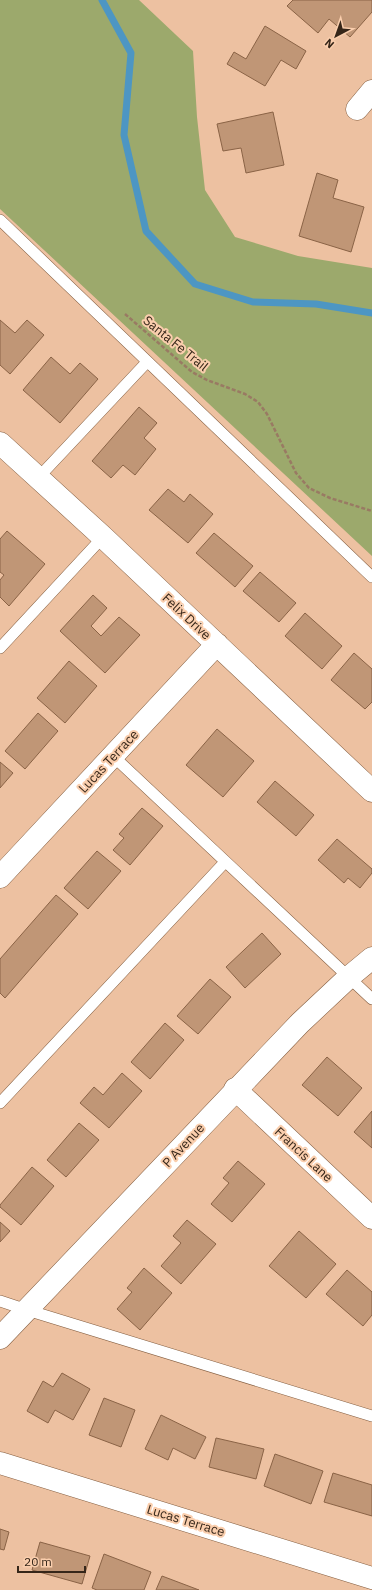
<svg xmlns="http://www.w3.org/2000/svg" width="372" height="1590" viewBox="0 0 372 1590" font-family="'IBM Plex Sans',sans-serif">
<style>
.green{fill:#9ca96c}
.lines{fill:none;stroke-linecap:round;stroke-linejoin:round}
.stream{stroke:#4d96c3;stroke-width:7}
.building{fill:#c09676;stroke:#8a6346}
.service-casing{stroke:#845e40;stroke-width:12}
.minor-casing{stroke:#845e40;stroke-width:23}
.tertiary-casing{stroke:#845e40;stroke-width:23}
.path{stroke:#997a63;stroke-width:2.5;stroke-dasharray:4 2;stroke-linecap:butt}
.service{stroke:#fff;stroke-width:11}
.minor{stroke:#fff;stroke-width:22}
.tertiary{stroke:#fff;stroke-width:22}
.labels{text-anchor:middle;stroke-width:4;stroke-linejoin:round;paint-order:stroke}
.street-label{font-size:13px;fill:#362619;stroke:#facead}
</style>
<rect width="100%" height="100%" fill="#edc1a1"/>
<path class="green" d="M0 0H139L193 51 197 117 205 190 235 237 298 256 372 268V556L0 209Z"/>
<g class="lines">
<path class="stream" d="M102 0 131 53 124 135 146 231 195 284 253 302 316 304 372 313"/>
</g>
<path class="building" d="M293 0H372V12L350 37 329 19 318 33 287 6Z
M265 26 306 51 296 69 281 60 265 86 227 64 234 52 246 59Z
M273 112 284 165 246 173 241 148 223 151 217 124Z
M317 173 338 180 333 198 364 207 351 252 299 236Z
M0 320 15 333 27 320 44 335 10 374 0 365Z
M51 357 70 374 80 363 98 379 60 423 23 390Z
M139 407 157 423 144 438 156 449 135 475 123 465 111 478 92 461Z
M168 489 184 502 190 494 213 514 188 543 149 510Z
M7 531 45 564 9 606 0 597V580L4 575 0 572V539Z
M214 533 253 566 235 587 196 553Z
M260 572 296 603 279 622 243 591Z
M93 595 107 608 91 626 101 636 119 617 140 635 105 673 60 631Z
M305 613 342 646 322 669 285 636Z
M354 653 372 669V702L365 709 331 680Z
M69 661 97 686 65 723 37 698Z
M38 713 58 731 25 769 5 751Z
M217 729 254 761 223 797 186 765Z
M0 762 13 773 0 788Z
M275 781 314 815 296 836 257 802Z
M142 808 163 826 130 865 113 850 124 838 119 834Z
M337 839 372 869V873L360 888 348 878 344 883 318 860Z
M97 851 121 871 88 909 64 888Z
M56 895 78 914 5 998 0 993V959Z
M262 933 281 954 245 988 226 967Z
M210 979 231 997 198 1034 177 1016Z
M165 1023 184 1040 150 1079 131 1062Z
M327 1057 362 1088 338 1116 302 1085Z
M122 1073 142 1091 109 1128 80 1103 94 1087 103 1095Z
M372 1111V1148L354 1132Z
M79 1123 99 1140 66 1177 47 1160Z
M238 1161 265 1184 232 1222 211 1204 229 1183 223 1178Z
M32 1167 54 1186 21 1225 0 1207V1205Z
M187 1220 216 1244 181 1284 161 1266 181 1243 173 1236Z
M0 1222 10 1231 0 1242Z
M299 1231 336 1264 306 1298 269 1266Z
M144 1268 172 1293 140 1330 117 1309 132 1292 127 1288Z
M347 1270 372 1292V1315L363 1326 326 1294Z
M62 1373 90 1389 73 1420 55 1410 48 1423 27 1411 43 1381 53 1387Z
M104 1398 135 1410 121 1447 89 1435Z
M161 1415 206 1437 195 1459 173 1448 168 1460 145 1449Z
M216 1438 264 1449 256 1479 209 1467Z
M275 1454 323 1471 311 1504 264 1486Z
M333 1473 372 1485V1516L324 1502Z
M0 1529 9 1532 4 1550 0 1549Z
M40 1542 90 1556 82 1584 32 1570Z
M104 1554 151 1572 144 1590H97L92 1588Z
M162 1576 199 1590H156Z"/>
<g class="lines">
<defs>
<path id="service" d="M0 220 372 577
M38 478 147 362
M0 648 103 537
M113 756 372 999
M0 1103 225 862
M0 1301 27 1310 372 1416"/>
<path id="minor" d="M357 109 372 91
M0 443 103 537 372 791
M0 877 217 644
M235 1089 372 1218
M0 1463 372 1578"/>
<path id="tertiary" d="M0 1338 300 1023 349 977 372 958"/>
</defs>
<use href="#service" class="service-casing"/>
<use href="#minor" class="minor-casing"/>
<use href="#tertiary" class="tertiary-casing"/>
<path class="path" d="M125 314 192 372 207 380 245 394 258 402 267 414 296 473 309 488 330 498 372 511"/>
<use href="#service" class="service"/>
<use href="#minor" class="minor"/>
<use href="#tertiary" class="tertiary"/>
</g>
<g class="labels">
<g class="street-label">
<text transform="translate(176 343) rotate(39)" y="5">Santa Fe Trail</text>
<text transform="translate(187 616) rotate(43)" y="5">Felix Drive</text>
<text transform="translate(108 761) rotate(-47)" y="5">Lucas Terrace</text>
<text transform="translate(183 1145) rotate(-47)" y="5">P Avenue</text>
<text transform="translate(304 1154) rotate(43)" y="5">Francis Lane</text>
<text transform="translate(186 1520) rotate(17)" y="5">Lucas Terrace</text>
</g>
</g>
<g transform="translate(336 36) rotate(221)" stroke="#facead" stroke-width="3" paint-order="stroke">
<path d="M0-3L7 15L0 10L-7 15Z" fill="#362619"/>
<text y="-6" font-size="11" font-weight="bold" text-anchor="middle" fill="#362619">N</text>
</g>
<path d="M18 1566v6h67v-6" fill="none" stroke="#362619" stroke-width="2"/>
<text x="24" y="1566" font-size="12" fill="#362619" stroke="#facead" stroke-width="3" paint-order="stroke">20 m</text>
</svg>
